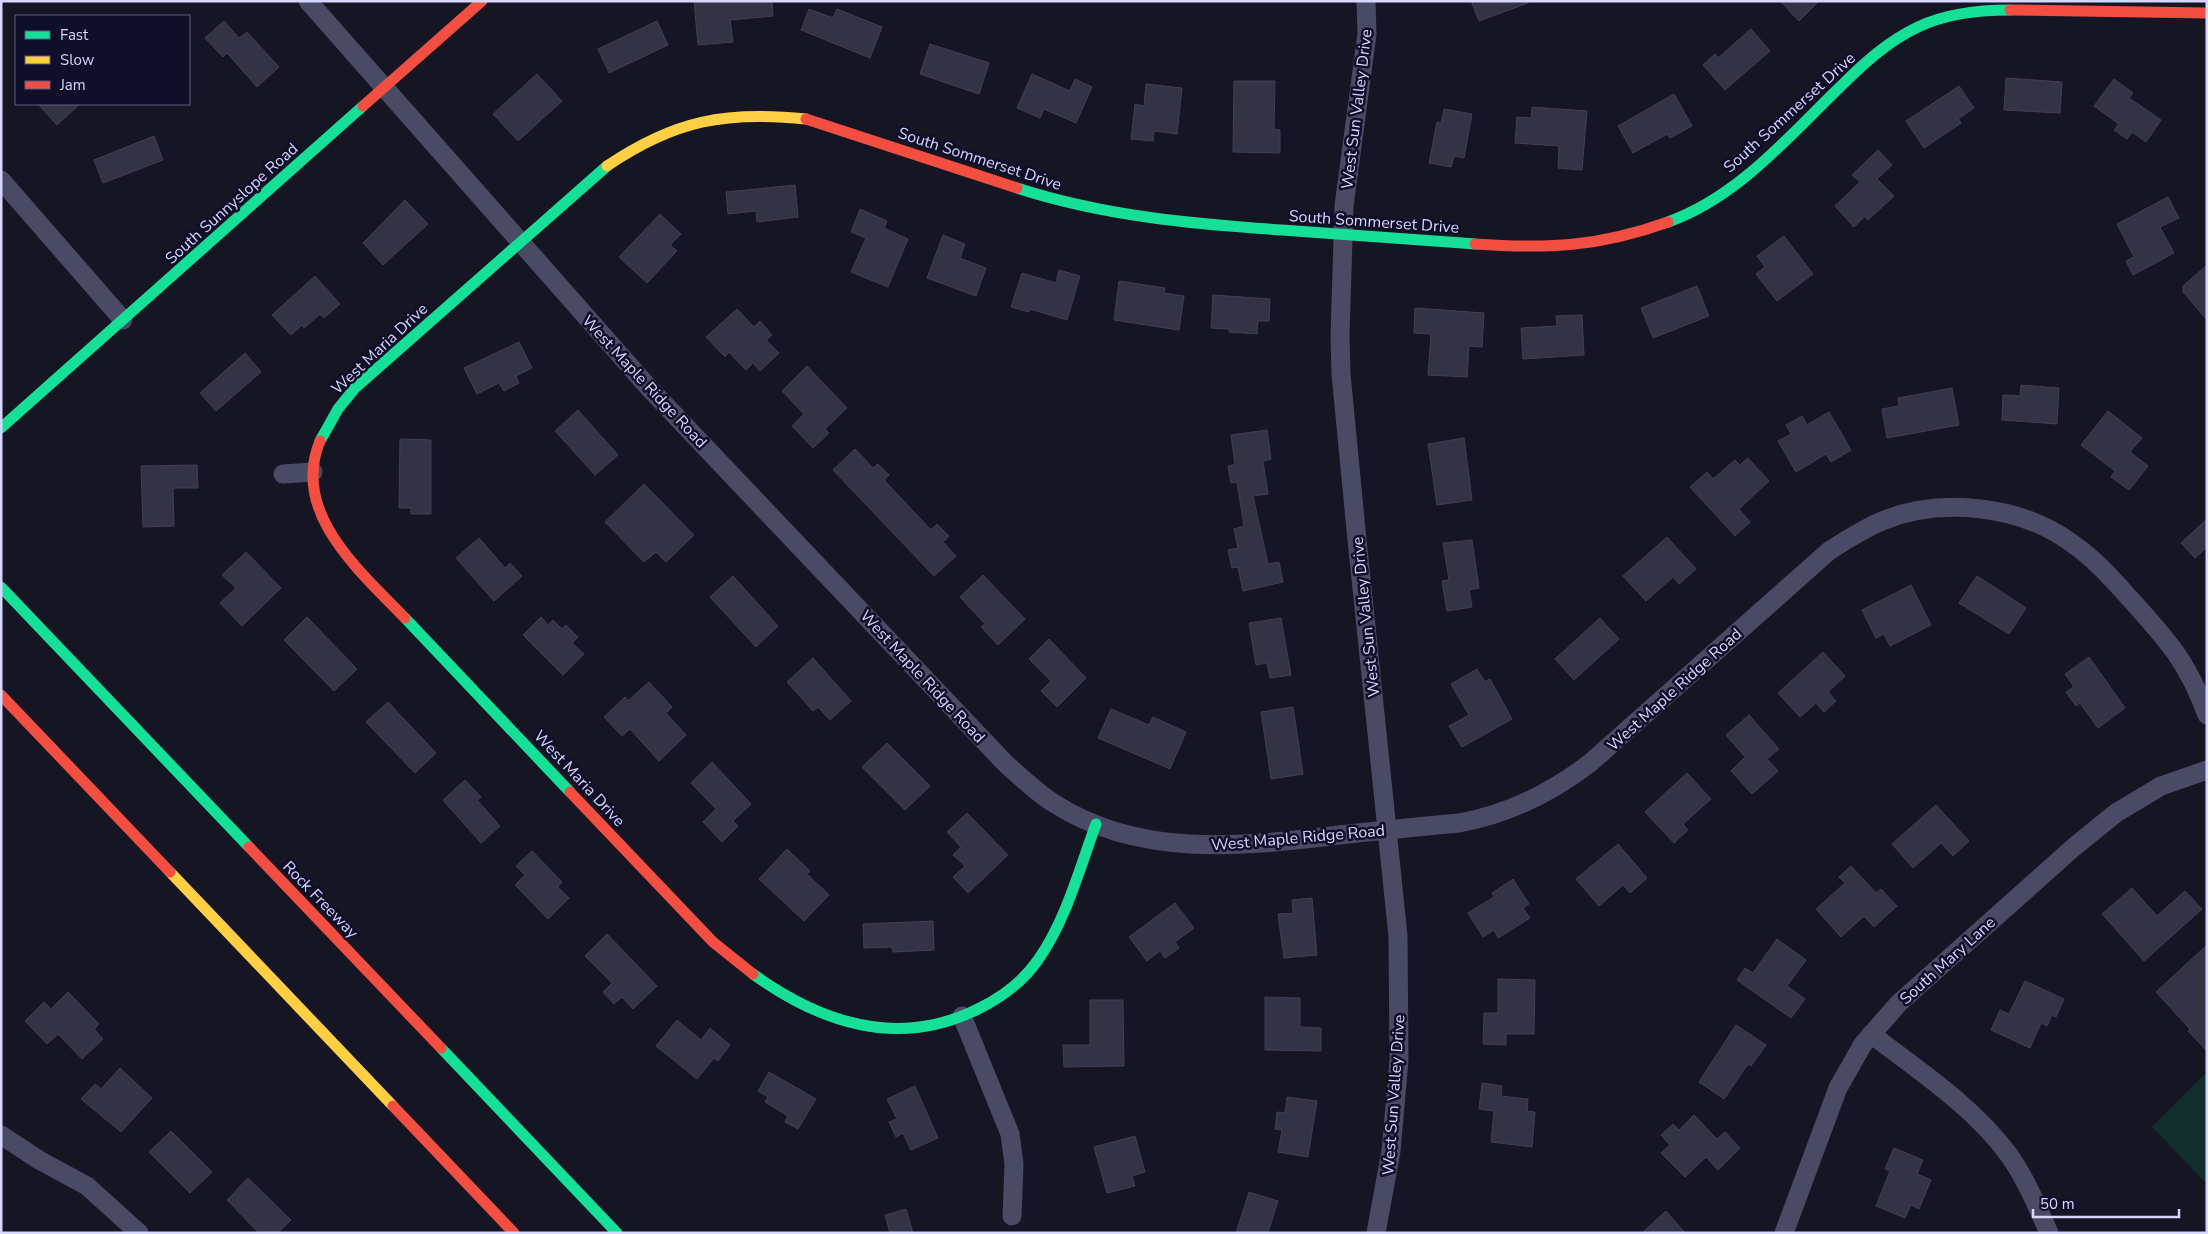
<svg xmlns="http://www.w3.org/2000/svg" width="2208" height="1234" viewBox="0 0 2208 1234" font-family="'Nunito Sans',sans-serif">
<style>
.green{fill:#122f2d}
.building{fill:#343345;stroke:#413f57}
.lines{fill:none;stroke-linecap:round;stroke-linejoin:round}
.street{stroke:#494b64;stroke-width:19}
.fast{stroke:#16e098;stroke-width:11}
.slow{stroke:#ffcf43;stroke-width:11}
.jam{stroke:#f24e42;stroke-width:11}
.labels{text-anchor:middle;stroke-width:5;stroke-linejoin:round;paint-order:stroke}
.street-label{font-size:16px;fill:#d6d6ff;stroke:#100f29}
</style>
<rect width="100%" height="100%" fill="#161523"/>
<path class="green" d="M2207 1072V1184L2152 1127Z"/>
<path class="building" d="M694 1H772L773 16 730 20 733 42 698 45Z
M1471 1H1528V3L1479 21Z
M1780 1H1819L1799 21Z
M809 9 833 18 837 9 882 27 870 58 801 30Z
M224 21 239 38 247 32 279 67 257 87 227 53 223 57 205 38Z
M657 21 668 45 609 73 598 49Z
M1751 29 1770 51 1725 90 1703 65 1715 54 1718 58Z
M930 44 989 63 979 94 920 74Z
M537 74 562 101 518 141 493 114Z
M1032 74 1070 91 1075 79 1092 87 1076 123 1044 109 1040 118 1017 108Z
M2006 78 2062 82 2060 113 2004 110Z
M2114 79 2133 93 2129 98 2161 120 2146 142 2132 132 2127 139 2114 130 2119 124 2094 106Z
M1234 81H1275L1274 129 1280 130V153L1233 152Z
M1146 84 1182 88 1177 134 1154 131 1153 141 1131 139 1135 104 1144 106Z
M1959 86 1974 108 1958 119 1961 123 1924 148 1906 121Z
M1674 94 1692 126 1670 138 1667 134 1633 153 1618 126Z
M38 104H80L57 125Z
M1532 107 1587 111 1582 170 1558 168 1559 146 1515 143 1517 117 1531 118Z
M1444 109 1472 114 1464 158 1454 156 1451 167 1429 163 1437 122 1441 123Z
M154 136 163 160 103 183 94 160Z
M1878 150 1892 165 1877 179 1894 196 1868 220 1865 216 1854 227 1835 206 1860 182 1852 175Z
M795 185 798 217 757 222 756 211 728 214 726 192Z
M2168 197 2179 218 2160 227 2174 253 2133 275 2126 261 2134 257 2117 224Z
M405 200 428 224 383 265 363 243Z
M860 209 887 221 884 228 908 239 888 287 851 272 866 238 851 232Z
M660 214 681 234 670 245 677 251 647 283 619 257Z
M943 235 965 244 960 258 986 268 976 296 927 278Z
M1784 236 1813 274 1777 301 1756 274 1765 267 1757 256Z
M2207 265V320L2183 292V286Z
M1059 270 1080 276 1067 320 1030 309 1029 312 1011 307 1022 273 1056 283Z
M315 276 340 304 324 318 320 314 304 328 302 325 291 335 272 315Z
M1119 281 1165 288 1164 293 1184 296 1179 330 1114 320Z
M1697 286 1709 316 1653 338 1641 308Z
M1213 295 1270 299 1269 321H1258L1257 334 1229 332V329L1211 328Z
M1415 308 1484 313 1482 347 1469 346 1467 377 1428 375 1431 334 1414 333Z
M737 309 754 327 760 321 772 335 766 340 779 353 760 371 753 363 746 370 729 352 725 357 706 337Z
M1582 315 1584 355 1523 359 1521 328 1557 326 1556 316Z
M519 342 532 368 516 376 519 383 504 391 499 383 477 394 464 368Z
M245 353 261 372 216 411 200 393Z
M807 366 847 408 825 429 829 433 813 448 792 426 804 414 782 391Z
M2021 385 2059 388 2057 424 2002 420 2003 395 2020 396Z
M1952 388 1959 425 1887 438 1882 409 1899 406 1898 398Z
M578 410 618 455 595 475 555 431Z
M2108 411 2142 438 2130 452 2148 466 2129 490 2111 477 2115 471 2081 445Z
M1829 412 1851 450 1831 462 1826 454 1796 472 1778 441 1791 434 1786 425 1802 416 1807 425Z
M1267 430 1271 459 1263 461 1268 494 1253 496 1268 564 1279 562 1283 582 1243 591 1238 567 1232 568 1228 550 1238 548 1234 529 1244 526 1237 482 1231 483 1228 466 1235 464 1231 435Z
M1464 438 1472 500 1437 505 1428 444Z
M400 439 431 440V514H411V508H399Z
M855 449 873 468 878 464 889 475 884 480 931 530 937 524 949 536 943 542 956 556 934 576 833 470Z
M1748 458 1769 481 1739 509 1750 522 1735 536 1690 487 1707 472 1713 479 1735 460 1740 465Z
M197 465 198 488H173L174 526 143 527 141 466Z
M644 484 694 535 666 562 656 552 644 562 605 522Z
M2207 519V547L2195 558 2181 543Z
M1667 537 1696 569 1679 584 1673 577 1646 601 1623 576Z
M479 538 505 568 510 563 522 576 494 601 456 558Z
M1472 540 1479 588 1469 590 1472 607 1447 611 1442 581 1449 580 1443 543Z
M246 552 281 588 242 626 220 603 236 588 222 575Z
M983 575 1025 619 998 645 981 627 985 624 960 597Z
M733 576 778 626 756 647 710 597Z
M1977 576 2026 608 2009 634 1959 603Z
M1911 585 1931 625 1890 646 1884 634 1876 638 1862 610Z
M307 617 357 669 334 691 284 640Z
M541 617 548 625 553 620 562 629 566 625 578 637 572 643 584 654 563 675 523 635Z
M1281 618 1291 675 1270 678 1267 663 1256 665 1249 623Z
M1600 618 1619 639 1574 680 1555 659Z
M1049 639 1086 678 1057 707 1041 691 1051 681 1029 659Z
M1823 652 1845 676 1828 692 1836 701 1824 712 1816 703 1800 717 1778 693Z
M2089 657 2125 708 2098 728 2080 703 2076 706 2066 692 2074 687 2065 674Z
M813 658 851 701 830 720 818 707 813 711 787 682Z
M1477 669 1485 682 1490 679 1512 719 1462 747 1449 726 1469 715 1451 684Z
M649 682 672 707 666 713 686 735 659 761 630 729 622 736 604 717 625 697 628 701Z
M388 702 436 753 415 773 366 722Z
M1293 707 1303 774 1271 779 1261 712Z
M1111 709 1149 725 1153 717 1186 732 1170 769 1098 738Z
M1749 715 1779 749 1767 759 1778 771 1752 794 1731 771 1745 757 1726 735Z
M887 743 930 786 905 810 862 767Z
M712 762 751 804 733 821 738 826 722 842 703 822 716 809 691 783Z
M1687 773 1711 799 1683 824 1688 830 1674 843 1645 812Z
M465 780 481 797 477 800 500 826 481 843 443 800Z
M1936 805 1969 841 1953 856 1941 843 1913 868 1892 844Z
M967 813 1008 855 968 893 953 877 965 866 953 855 961 847 947 832Z
M1618 844 1647 878 1630 893 1623 885 1599 906 1576 879Z
M787 849 810 871 807 874 829 895 804 921 759 879Z
M532 851 562 882 558 887 569 898 548 919 515 885 525 875 516 866Z
M1851 866 1876 893 1881 889 1897 906 1874 927 1864 916 1841 937 1816 909 1845 883 1839 877Z
M1513 879 1529 904 1523 908 1530 918 1498 938 1494 930 1483 937 1468 913 1494 897 1492 893Z
M2132 888 2157 916 2185 891 2202 909 2144 961 2102 914Z
M1312 898 1317 955 1284 958 1278 914 1293 913 1292 900Z
M1175 903 1194 928 1175 942 1179 948 1165 958 1160 951 1147 961 1129 937Z
M933 921 934 950 893 952 892 947 864 948 863 924Z
M607 934 657 986 633 1009 622 997 614 1004 603 992 612 983 585 956Z
M1777 939 1806 960 1787 986 1805 999 1791 1018 1737 980 1745 968 1753 973Z
M2207 945V1051L2188 1031 2190 1029 2156 992Z
M1498 979 1535 980 1534 1034H1506V1045L1483 1044 1484 1013H1498Z
M2025 981 2064 999 2056 1017 2052 1015 2047 1026 2041 1023 2030 1048 1991 1030 2000 1010 2009 1014Z
M68 992 99 1024 94 1029 103 1039 82 1059 58 1034 47 1044 25 1021 44 1002 51 1009Z
M1265 997 1300 998V1027L1321 1028V1051L1265 1050Z
M1090 1000H1123L1124 1066 1064 1067 1063 1045H1090Z
M677 1020 701 1040 710 1028 730 1045 718 1061 714 1058 697 1079 656 1046Z
M1736 1025 1766 1045 1751 1066 1748 1064 1724 1099 1699 1082Z
M120 1068 152 1098 121 1132 81 1099 95 1084 101 1089Z
M769 1072 816 1099 798 1129 785 1122 788 1116 765 1102 768 1097 758 1091Z
M1482 1083 1502 1086 1501 1096 1528 1099 1527 1111 1535 1112 1532 1147 1491 1142 1494 1111 1479 1109Z
M915 1086 938 1138 911 1150 903 1133 896 1137 889 1122 897 1119 887 1099Z
M1287 1097 1317 1101 1308 1157 1278 1152 1282 1130 1275 1129 1277 1112 1285 1113Z
M1694 1115 1717 1139 1725 1132 1740 1148 1718 1170 1706 1157 1685 1177 1661 1153 1670 1145 1661 1135 1673 1124 1679 1130Z
M171 1131 212 1172 190 1193 149 1152Z
M1135 1136 1145 1172 1132 1176 1135 1186 1107 1193 1094 1147Z
M1894 1148 1923 1160 1917 1174 1931 1180 1919 1209 1911 1205 1905 1218 1876 1206 1890 1171 1885 1169Z
M248 1178 291 1220 278 1233H259L227 1200Z
M1249 1192 1278 1201 1268 1233H1236Z
M906 1209 913 1233H890L885 1215Z
M1666 1211 1685 1233H1642Z"/>
<g class="lines">
<path class="street" d="M308 1 650 389 1006 764C1022 778 1037 793 1055 804 1138 857 1239 847 1331 836 1374 831 1417 827 1459 823 1509 814 1551 793 1590 763L1829 551C1846 540 1863 529 1882 521 1941 497 2021 505 2073 544 2096 560 2114 581 2133 602 2169 642 2188 663 2207 715
M1366 1 1367 34 1344 206 1340 336 1341 374 1357 540 1398 936 1399 1060 1391 1151 1376 1233
M1 180 123 320
M283 474 313 472
M962 1016 1010 1134 1014 1164 1012 1216
M1871 1034C1919 1071 1972 1105 2009 1155 2026 1179 2037 1206 2049 1233
M1 1135 39 1160 87 1186 139 1233
M1784 1233 1838 1088 1863 1044 1899 1003 2074 847 2116 813 2161 786 2207 770"/>
<path class="fast" d="M1017 188C1103 216 1193 224 1282 230 1347 235 1411 239 1475 244
M1668 222C1738 197 1788 137 1840 87 1863 64 1888 41 1918 27 1947 13 1979 10 2010 10
M1 428 363 106
M320 441 338 409 355 388 607 166
M1 587 249 847
M405 618 570 792
M753 974C821 1023 900 1049 980 1008 1002 997 1024 980 1038 960 1066 920 1079 870 1096 824
M441 1048 617 1233"/>
<path class="slow" d="M607 166C675 120 725 111 806 119
M170 872 393 1106"/>
<path class="jam" d="M2010 10 2207 13
M363 106 482 1
M806 119 1017 188
M1475 244C1547 249 1599 247 1668 222
M320 441C290 513 361 572 405 618
M1 695 170 872
M570 792 713 942 753 974
M249 847 441 1048
M393 1106 514 1233"/>
</g>
<g class="labels">
<g class="street-label">
<text transform="translate(1356 109) rotate(-83)" y="6">West Sun Valley Drive</text>
<text transform="translate(1789 112) rotate(-42)" y="6">South Sommerset Drive</text>
<text transform="translate(980 158) rotate(18)" y="6">South Sommerset Drive</text>
<text transform="translate(231 203) rotate(-42)" y="6">South Sunnyslope Road</text>
<text transform="translate(1374 221) rotate(4)" y="6">South Sommerset Drive</text>
<text transform="translate(379 348) rotate(-43)" y="6">West Maria Drive</text>
<text transform="translate(645 381) rotate(47)" y="6">West Maple Ridge Road</text>
<text transform="translate(1365 617) rotate(-96)" y="6">West Sun Valley Drive</text>
<text transform="translate(923 676) rotate(47)" y="6">West Maple Ridge Road</text>
<text transform="translate(1674 689) rotate(-42)" y="6">West Maple Ridge Road</text>
<text transform="translate(580 778) rotate(47)" y="6">West Maria Drive</text>
<text transform="translate(1298 837) rotate(-5)" y="6">West Maple Ridge Road</text>
<text transform="translate(321 899) rotate(46)" y="6">Rock Freeway</text>
<text transform="translate(1947 960) rotate(-42)" y="6">South Mary Lane</text>
<text transform="translate(1393 1095) rotate(-86)" y="6">West Sun Valley Drive</text>
</g>
</g>
<rect width="2208" height="1234" fill="none" stroke="#d6d6ff" stroke-width="5"/>
<rect x="15" y="15" width="175" height="90" fill="#100f29" stroke="#5f5f7f"/>
<rect x="25" y="31" width="25" height="8" fill="#16e098" stroke="#5f5f7f"/>
<text x="60" y="40" font-size="15" fill="#d6d6ff">Fast</text>
<rect x="25" y="56" width="25" height="8" fill="#ffcf43" stroke="#5f5f7f"/>
<text x="60" y="65" font-size="15" fill="#d6d6ff">Slow</text>
<rect x="25" y="81" width="25" height="8" fill="#f24e42" stroke="#5f5f7f"/>
<text x="60" y="90" font-size="15" fill="#d6d6ff">Jam</text>
<path d="M2033 1209v8h146v-8" fill="none" stroke="#d6d6ff" stroke-width="2.5"/>
<text x="2040" y="1209" font-size="15" fill="#d6d6ff" stroke="#100f29" stroke-width="4" paint-order="stroke">50 m</text>
</svg>
